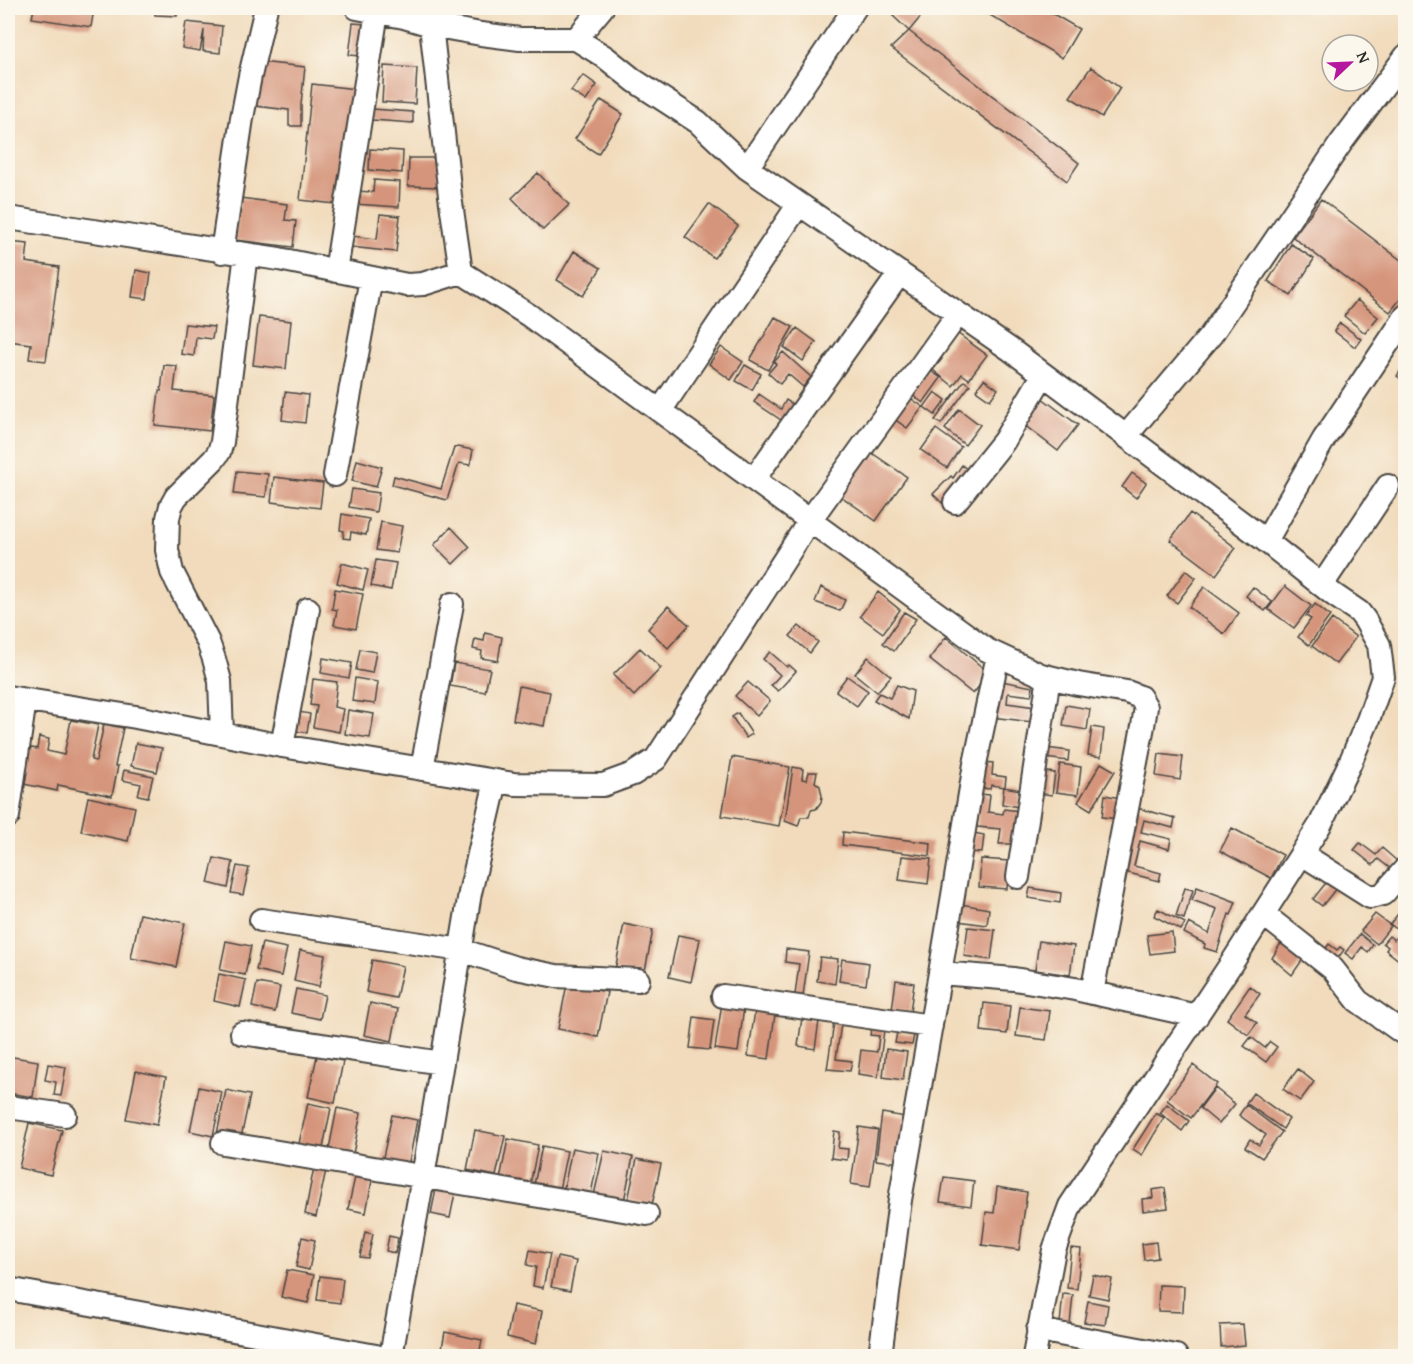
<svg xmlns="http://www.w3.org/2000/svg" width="1413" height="1364" viewBox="0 0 1413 1364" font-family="'Gentium Book Plus',serif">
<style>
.building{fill:#d5957c}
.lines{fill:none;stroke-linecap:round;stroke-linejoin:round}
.minor-casing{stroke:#494541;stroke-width:26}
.minor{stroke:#fff;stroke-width:22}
</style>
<rect width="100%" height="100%" fill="#fbf7ec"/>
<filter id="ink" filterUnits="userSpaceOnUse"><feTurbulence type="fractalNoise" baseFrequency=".0167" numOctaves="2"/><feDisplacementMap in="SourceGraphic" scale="12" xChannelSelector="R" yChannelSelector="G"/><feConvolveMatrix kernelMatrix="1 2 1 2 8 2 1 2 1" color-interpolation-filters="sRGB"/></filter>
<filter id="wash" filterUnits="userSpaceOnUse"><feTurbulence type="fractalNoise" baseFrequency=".008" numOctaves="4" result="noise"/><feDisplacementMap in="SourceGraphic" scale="24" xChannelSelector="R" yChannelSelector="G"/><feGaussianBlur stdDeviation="1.35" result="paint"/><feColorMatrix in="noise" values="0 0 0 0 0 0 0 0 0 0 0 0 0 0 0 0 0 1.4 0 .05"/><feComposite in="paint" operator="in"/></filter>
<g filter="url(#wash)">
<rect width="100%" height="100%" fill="#f1dbbc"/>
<g id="blocks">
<path class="building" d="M34 8 94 9 91 27 32 18Z
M155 8H178L177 16 155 15Z
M900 8H928L909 31 893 16Z
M978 8H1043L1079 29 1062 58Z
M186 22 222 26 220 53 203 51 204 30 200 51 182 48Z
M353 23 365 24 361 56 349 55Z
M909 31 1079 163 1067 181 891 48Z
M260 62 305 67 301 104V126H289V110L255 106Z
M384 66 417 68 415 104 382 102Z
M1091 67 1120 88 1102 117 1070 97Z
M583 75 597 85 586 101 571 91Z
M312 84 356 89 344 205 300 200Z
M601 100 623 114 598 154 575 139Z
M372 109 413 112V123L372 120Z
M1406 113V128L1398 122Z
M370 149 403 151 402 173 369 170Z
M409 158H440V187L408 186Z
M538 173 569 205 543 230 512 198Z
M374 180 400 182 399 207 354 204 355 191 373 192Z
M240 198 287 204 285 220 296 221 293 247 235 240Z
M1321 199 1406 264V292L1390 312 1293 237Z
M709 204 738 226 714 258 685 237Z
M380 214 400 216 396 252 350 247 352 236 377 239Z
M8 242 28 244 26 262 59 267 46 361 29 359 31 344 8 341Z
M1291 244 1314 259 1291 296 1268 281Z
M574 251 601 268 583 296 557 280Z
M136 270 151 273 147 299 132 297Z
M1357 300 1378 317 1365 333 1344 316Z
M259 317 291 321 286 369 253 365Z
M775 317 793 327 768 370 750 360Z
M1340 323 1361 339 1355 347 1334 331Z
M185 324 214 327 212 339 196 337 194 356 181 354Z
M797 328 816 342 803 361 784 347Z
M957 333 987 355 969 379 962 374 953 386 933 370 942 359 939 357Z
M721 347 743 362 731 380 709 364Z
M783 352 811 377 803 387 788 374 780 384 768 373 776 364 774 362Z
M1406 362V382L1397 376Z
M164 365 177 366 174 391 214 395 210 431 155 425 159 391H161Z
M745 365 761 374 752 390 736 381Z
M928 369 941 378 923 403 910 393Z
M984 379 998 389 990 400 976 390Z
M964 381 970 385 941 424 935 420Z
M285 392 308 395 305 423 282 420Z
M935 392 946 400 935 415 924 407Z
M759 394 781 409 786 400 794 405 784 422 754 402Z
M909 397 923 407 907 428 893 418Z
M1042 398 1078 425 1058 451 1023 424Z
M959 409 980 425 965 445 945 429Z
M936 429 961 447 947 468 921 450Z
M458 447 473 450 470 465 459 463 447 500 392 485 394 476 441 489 454 448Z
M869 451 907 477 876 521 838 494Z
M357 460 382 467 376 487 352 481Z
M962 465 969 471 942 503 933 494 951 476 953 478Z
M237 471 268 474 266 497 234 494Z
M1132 473 1146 483 1136 498 1122 487Z
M274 477 323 483 320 508 271 502Z
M352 489 379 493 376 512 349 507Z
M1190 513 1236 548 1216 575 1170 540Z
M342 514 369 519 366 535 351 532 350 539 343 538 344 531 340 530Z
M381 522 402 526 397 553 376 550Z
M451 527 470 547 453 564 434 545Z
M376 560 396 563 391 590 371 586Z
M342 563 368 570 363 590 337 583Z
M1186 570 1196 578 1177 603 1167 596Z
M1285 586 1311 606 1294 628 1268 609Z
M821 587 845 600 840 611 815 602Z
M1204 587 1239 613 1224 634 1189 607Z
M1253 587 1272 602 1265 611 1246 596Z
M335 589 363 594 356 629 334 625 337 610 332 609Z
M878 592 900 610 883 633 860 616Z
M1315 604 1330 616 1309 645 1298 637 1311 619 1306 616Z
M668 606 689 625 668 648 648 629Z
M904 612 916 619 894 651 883 643Z
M1332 619 1356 637 1336 664 1312 646Z
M799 626 818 642 810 653 790 636Z
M485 633 502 637 498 661 481 658 482 651 473 649 475 639 484 641Z
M946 637 989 673 973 694 929 659Z
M640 648 661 668 634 696 613 675Z
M360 649 376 652 372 673 356 670Z
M770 652 787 667 789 665 796 671 778 691 771 685 780 675 763 659Z
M868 657 891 676 877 692 855 674Z
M323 658 352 663 349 678 321 673Z
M454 663 490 669 485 692 450 686Z
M847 676 868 691 857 706 836 691Z
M355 678 378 682 375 704 352 701Z
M313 679 337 682 334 707 343 709 339 732 313 727 317 706 310 705Z
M996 680 1033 687 1031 696 1008 693 1007 703 1035 707 1033 722 991 717Z
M748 682 770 701 757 716 735 696Z
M897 685 913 691 909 719 874 700 879 693 890 698Z
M519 686 550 692 544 726 513 720Z
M1066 705 1090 709 1087 730 1063 726Z
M348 710 374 714 370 738 345 734Z
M293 711 310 714 307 733 290 730Z
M738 713 752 734 746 738 732 717Z
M71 720 98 725 91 760 96 761 104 724 123 728 115 766H118L112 796 58 785 57 791 19 783 27 747 37 749 39 737 49 739 47 751 64 755Z
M1092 727 1104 729 1101 757 1088 755Z
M136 743 162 748 157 772 131 766Z
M1046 748 1069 751 1068 761 1045 758Z
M1159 754 1183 757 1180 780 1156 776Z
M732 757 790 767 779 826 722 816Z
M985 762 993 763 992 775 1006 777 1005 787 991 785 990 789 982 788Z
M1101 763 1115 771 1091 810 1078 802Z
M1060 764 1081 767 1078 795 1056 792Z
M793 767 803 769 802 779 807 780 809 772H817L815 782 820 786 822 796 821 802 816 809 811 810 809 817H801L798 826 785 821Z
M124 770 153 776 148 797 138 795 141 784 122 780Z
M1040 771 1055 773 1052 795 1037 793Z
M1004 787 1021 790 1019 807 1002 804Z
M979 794 990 795 988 812 1003 814 1004 809 1020 811 1016 844H999L1001 829 977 827Z
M1105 795 1121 798 1118 819 1102 817Z
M88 797 135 807 128 841 81 831Z
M1137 808 1175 818 1173 828 1144 820 1141 832 1171 839 1169 849 1140 841 1134 866 1161 873 1159 881 1121 871Z
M1232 828 1283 855 1271 878 1220 851Z
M843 832 931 843 930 856 842 845Z
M974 833 984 835 982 853 972 852Z
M1360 843 1376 855 1382 848 1397 861 1391 869 1378 859 1373 865 1354 850Z
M902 856 931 859 928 884 899 880Z
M214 858 233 862 228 888 208 883Z
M981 859 1009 861 1007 889 979 887Z
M237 866 249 868 243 895 231 893Z
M1329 879 1338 886 1322 906 1313 899Z
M1197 887 1236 902 1231 915 1229 914 1217 952 1204 948 1205 944 1184 933 1189 923 1209 934 1217 909 1192 900Z
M1030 888 1061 893 1060 903 1028 898Z
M1185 888 1193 890 1184 919 1176 916Z
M961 904 989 909 987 925 958 921Z
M1406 904V936L1390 924Z
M1158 909 1185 923 1181 930 1154 916Z
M140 914 185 923 176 967 131 958Z
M1375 914 1391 926 1377 944 1361 931Z
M624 924 653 930 644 976 615 970Z
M968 927 995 930 991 960 964 956Z
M1172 932 1174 951 1150 954 1147 935Z
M1360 934 1373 945 1368 952 1362 947 1353 959 1345 953Z
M678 935 700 939 691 982 669 977Z
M1398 935 1406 941V954L1400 961 1386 950 1388 947 1383 943 1389 936 1394 940Z
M226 941 251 946 245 975 220 970Z
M1039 941 1074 946 1070 975 1035 970Z
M262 943 287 948 281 976 256 970Z
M1281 943 1303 959 1292 975 1272 958Z
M1329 944 1337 950 1340 947 1344 950 1335 962 1323 952Z
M786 949 809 952 803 996 795 995 799 964 785 962Z
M300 950 325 955 319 987 294 981Z
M820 957 838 959 835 984 817 981Z
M842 959 869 963 866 985 839 981Z
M372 960 403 966 396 998 366 992Z
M219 974 246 980 240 1007 214 1001Z
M896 980 914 983 910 1012 892 1010Z
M257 983 280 987 275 1012 252 1007Z
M567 984 607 992 598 1037 558 1029Z
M1250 986 1260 994 1245 1014 1257 1023 1248 1035 1227 1019Z
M296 989 325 995 320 1019 291 1013Z
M370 1003 398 1009 392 1041 364 1035Z
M722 1003 744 1007 738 1052 715 1049Z
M984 1003 1010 1006 1007 1034 981 1031Z
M1020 1007 1050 1011 1046 1040 1016 1036Z
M755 1011 775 1014 769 1059 748 1056Z
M694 1017 714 1020 710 1050 690 1048Z
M802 1018 819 1021 815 1049 798 1046Z
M834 1023 841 1024 836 1059 852 1061 850 1071 827 1069Z
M871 1029 884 1030 878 1077 858 1074 861 1050 877 1052 879 1036 870 1035Z
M897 1032 914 1035 912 1045 895 1043Z
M1251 1037 1265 1048 1270 1042 1277 1047 1266 1062 1244 1046Z
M886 1049 907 1052 903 1080 883 1077Z
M317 1056 343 1061 335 1103 308 1097Z
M13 1057 38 1061 33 1097 8 1093Z
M48 1064 66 1067 61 1096 54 1095 56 1082 45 1080Z
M1193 1065 1217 1084 1191 1118 1167 1100Z
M1298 1069 1314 1082 1300 1101 1283 1089Z
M136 1071 166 1077 157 1125 126 1119Z
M199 1087 222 1092 213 1136 190 1131Z
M1215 1088 1235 1104 1219 1124 1200 1108Z
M226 1090 250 1095 241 1138 217 1134Z
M1253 1093 1289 1119 1283 1129 1246 1103Z
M308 1103 331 1108 322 1153 298 1148Z
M1167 1104 1189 1121 1182 1131 1160 1113Z
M1246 1105 1282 1132 1262 1158 1245 1147 1250 1139 1259 1145 1266 1135 1239 1115Z
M337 1108 361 1113 352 1159 328 1154Z
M882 1113 906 1117 900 1163 876 1160Z
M1156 1113 1164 1118 1142 1155 1133 1149Z
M392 1115 417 1120 408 1167 382 1162Z
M29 1123 62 1130 51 1175 19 1168Z
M859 1127 878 1130 870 1187 851 1184Z
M475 1130 505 1136 496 1176 467 1170Z
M834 1131 840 1132 838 1148 848 1149 847 1160 831 1158Z
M508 1139 538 1145 530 1185 500 1179Z
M542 1146 567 1151 559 1190 534 1185Z
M572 1148 599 1153 590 1199 563 1193Z
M604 1151 633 1157 624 1201 594 1195Z
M637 1159 661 1164 652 1205 628 1200Z
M314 1167 326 1170 316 1217 305 1214Z
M355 1177 372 1180 366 1213 348 1209Z
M944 1177 974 1181 971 1206 940 1202Z
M997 1187 1027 1192 1019 1250 982 1245 986 1212 994 1213Z
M1165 1188 1168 1208 1143 1211 1142 1199 1153 1198 1152 1190Z
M436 1189 455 1193 450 1218 431 1214Z
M365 1232 373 1234 368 1258 360 1257Z
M389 1236 398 1238 395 1253 386 1251Z
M302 1237 315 1240 309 1270 296 1267Z
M1156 1242 1158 1258 1144 1260 1142 1244Z
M1071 1248 1081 1249 1077 1289 1067 1288Z
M530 1250 550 1254 543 1288 533 1286 536 1267 527 1265Z
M557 1257 576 1261 570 1291 551 1287Z
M287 1270 314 1275 308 1303 281 1297Z
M1093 1275 1112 1279 1108 1299 1089 1295Z
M320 1276 343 1279 340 1303 317 1300Z
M1159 1285 1184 1286 1183 1312 1158 1311Z
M1063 1294 1073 1295 1069 1334 1059 1333Z
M1088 1301 1108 1305 1105 1325 1084 1322Z
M513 1305 542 1311 536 1344 507 1337Z
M1243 1324 1245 1345 1221 1347 1220 1325Z
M445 1332 482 1340 479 1356 442 1348Z"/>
</g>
</g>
<g filter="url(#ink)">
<use href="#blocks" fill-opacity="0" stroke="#494541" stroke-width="1.5"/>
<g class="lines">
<defs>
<path id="minor" d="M357 8 404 17 431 25 481 34 520 39H576L605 57 635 81 698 122 747 168 1011 350 1266 541 1334 595 1359 612 1365 620 1379 645 1383 677 1368 720 1350 763 1320 825 1233 961 1070 1206 1054 1250 1034 1356
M431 25 450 196 461 272 530 316 987 650 1041 675 1078 684 1127 692 1140 697 1146 707 1143 726 1118 855 1092 993
M576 39 602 8
M747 168 855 8
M8 218 279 259 407 285 423 284 461 272
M222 252 242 118 250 76 266 8
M336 271 377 12
M660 411 799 204
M1126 436 1211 335 1341 143 1406 56
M335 475 371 278
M754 479 900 273
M955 502 1004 441 1043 375
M1266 541 1324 439 1406 316
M1322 585 1388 486
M8 697 136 717 282 746 514 784 603 785 633 774 656 759 810 520 958 314
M222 734 220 681 214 659 208 642 172 572 167 550 168 518 171 506 176 497 214 459 219 452 222 442 246 254
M282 746 308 609
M422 769 452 604
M8 816 25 700
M1302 854 1370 897 1383 894 1406 868
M1018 877 1049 677
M1263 914 1333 969 1358 1001 1406 1035
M261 920 461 950 516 968 556 976 638 980
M940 973 1014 979 1075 989 1197 1016
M723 996 931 1026
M242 1033 442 1063
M8 1107 65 1115
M223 1143 647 1214
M8 1289 376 1356
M1038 1330 1176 1356
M391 1356 423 1177 470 893 496 781
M880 1356 900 1200 940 973 975 764 998 655"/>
</defs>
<use href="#minor" class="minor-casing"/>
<use href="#minor" class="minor"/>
</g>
</g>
<rect width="1413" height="1364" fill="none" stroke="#fbf7ec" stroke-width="30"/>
<g transform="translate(1350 63) rotate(67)"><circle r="28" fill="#fbf7ec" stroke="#a8a59f" stroke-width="1.5"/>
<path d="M0-4.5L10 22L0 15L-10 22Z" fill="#b5179e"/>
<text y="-9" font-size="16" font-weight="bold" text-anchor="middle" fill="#2b2b2b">N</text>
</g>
</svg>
